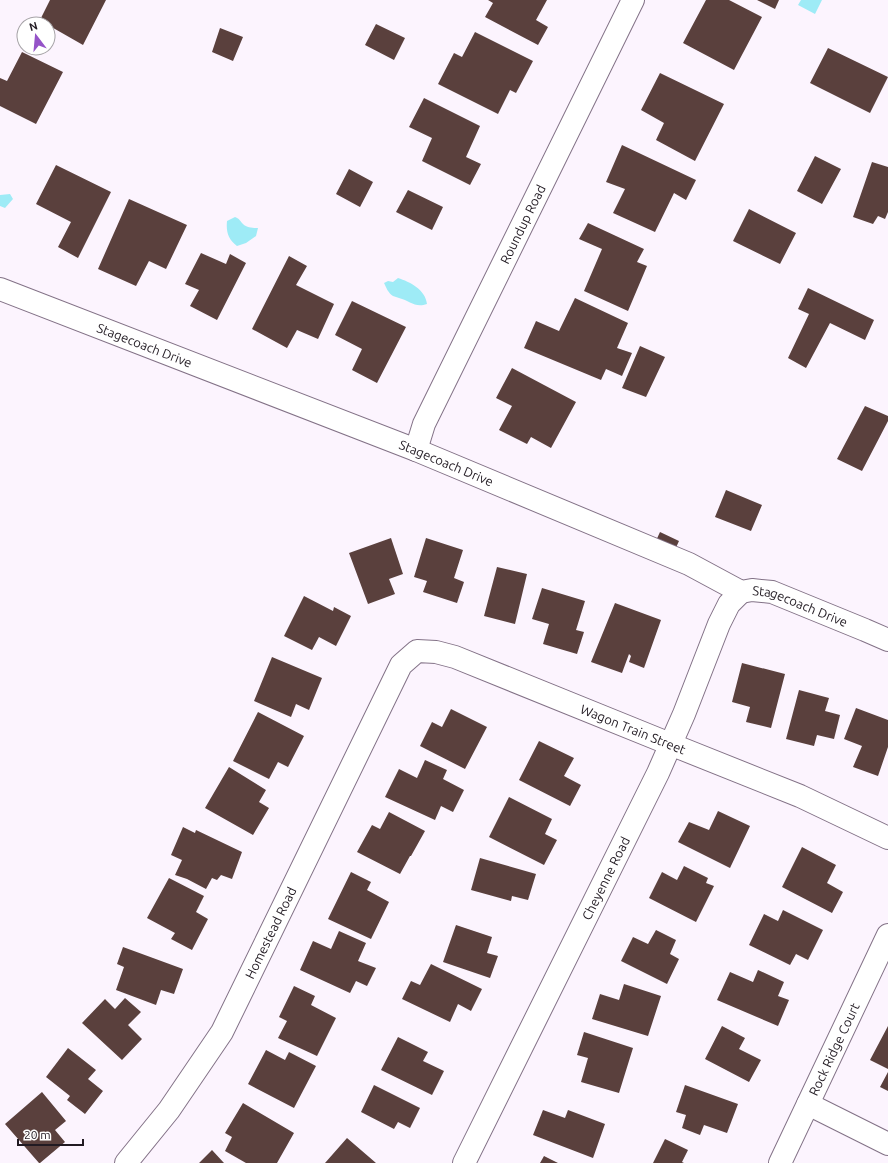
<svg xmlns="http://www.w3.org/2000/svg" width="888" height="1163" viewBox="0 0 888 1163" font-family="Ubuntu,sans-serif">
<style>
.water{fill:#9eebf6}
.building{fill:#5a403d}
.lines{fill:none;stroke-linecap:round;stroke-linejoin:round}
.street-casing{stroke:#837287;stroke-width:24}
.street{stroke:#fff;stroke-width:22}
.labels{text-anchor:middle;stroke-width:4;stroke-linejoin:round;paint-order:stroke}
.street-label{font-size:13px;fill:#211a22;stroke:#fff}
</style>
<rect width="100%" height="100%" fill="#fcf4fe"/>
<path class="water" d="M801 0H822L815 14 798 5Z
M10 194 13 199 5 208 0 206V195Z
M235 217C240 219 240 221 243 224 247 228 253 228 258 228L256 236 246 243 237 246C228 239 226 232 227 221Z
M398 278C410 282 425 289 427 304 415 308 410 301 399 298 397 297 395 297 393 296 388 293 386 287 384 283L388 281 393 282Z"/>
<path class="building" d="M50 0H106L83 45 48 25V24L40 20Z
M488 0H547L536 20 548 27 538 45 485 17 493 3Z
M706 0H729L762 17 734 70 683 43Z
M757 0H779L775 9Z
M376 24 405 38 394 60 365 45Z
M220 28 243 37 233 61 212 52Z
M475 32 533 61 516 93 510 90 498 114 438 84 454 53 462 57Z
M828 48 888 77 870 113 810 83Z
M22 52 63 72 36 124 0 106V78L7 81Z
M660 73 724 104 695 161 656 140 664 123 641 110Z
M424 98 480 126 466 157 481 164 470 185 422 161 432 138 409 127Z
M622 145 696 180 686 200 674 193 655 232 613 213 625 189 606 182Z
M815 156 841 169 822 204 797 191Z
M872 162 888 167V212L885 219 878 216 873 224 853 217Z
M56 165 111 192 78 258 58 247 71 222 36 204Z
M349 169 373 182 360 207 336 194Z
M408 190 443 207 432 230 396 212Z
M129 199 187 225 166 269 149 261 136 286 98 269Z
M749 209 796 233 780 264 733 241Z
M588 223 644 249 637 262 647 266 628 311 584 291 602 249 579 239Z
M201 253 226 264 230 254 246 263 217 320 190 306 199 290 185 284Z
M289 256 307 266 296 285 334 304 318 339 297 330 287 348 252 329Z
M808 288 874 320 865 340 830 323 806 368 788 358 809 314 798 309Z
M575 298 628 323 617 348 632 353 622 376 606 369 601 380 524 348 536 321 559 331Z
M352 301 406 327 377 383 352 370 362 349 335 335Z
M640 346 665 357 646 397 622 388Z
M512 368 576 402 551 448 531 437 527 444 499 430 512 406 496 398Z
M865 406 888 416V421L862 471 837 459Z
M726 490 762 505 751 531 715 517Z
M660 532 679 541 673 554 654 545Z
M391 538 403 574 389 579 395 594 368 604 349 553Z
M426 538 463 550 454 578 464 582 457 603 423 592 427 581 414 577Z
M497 567 527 574 515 624 484 616Z
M542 588 585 601 576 630 584 632 577 654 543 644 549 624 532 619Z
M304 596 333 611 334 607 351 616 336 646 319 637 312 650 284 636Z
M615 603 661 620 644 668 629 662 631 656 629 654 622 673 591 662Z
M272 657 322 678 309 710 296 704 291 717 254 701Z
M742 663 785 674 771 728 746 722 750 707 732 702Z
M799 690 829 698 825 711 840 715 834 739 817 735 814 746 786 739Z
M856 708 888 720V747L878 776 853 767 862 746 844 739Z
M451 709 487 727 465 769 420 746 432 722 442 727Z
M258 712 304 736 288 767 278 762 269 779 233 761Z
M539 741 574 758 564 776 581 785 570 806 519 780Z
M425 760 447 770 443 779 464 790 453 812 441 806 435 820 385 797 399 769 417 778Z
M229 767 266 790 259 802 269 808 253 835 205 808Z
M509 797 552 819 545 834 557 840 544 865 489 837Z
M718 811 750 826 730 868 678 842 689 822 709 830Z
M389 812 425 831 411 856H410L400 874 357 852 372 825 380 829Z
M183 827 195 833 196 830 242 852 232 879 221 875 217 880 212 878 206 889 187 879 175 875 182 860 171 855Z
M802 847 836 865 827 883 843 892 832 913 782 887Z
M480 858 536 874 528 900 512 896 511 901 471 890Z
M684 866 708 878 706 883 714 886 696 922 649 898 662 872 677 880Z
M351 872 371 882 367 890 389 902 371 939 328 919Z
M169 878 204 896 196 912 208 919 192 950 171 939 175 933 147 918Z
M783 910 823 930 808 960 796 954 790 965 749 945 764 914 778 921Z
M456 925 492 937 487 953 498 956 490 978 443 962Z
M656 930 676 940 670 954 679 959 667 984 621 961 633 937 648 944Z
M339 931 366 943 358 961 376 968 367 986 356 981 350 993 300 970 313 941 331 949Z
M123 947 183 969 174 994 161 990 156 1005 116 990 124 967 117 964Z
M431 964 482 989 471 1011 458 1004 450 1022 402 999 411 981 420 985Z
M758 970 784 982 778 996 789 1000 778 1026 717 1000 730 972 753 982Z
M624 984 661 996 648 1036 592 1019 600 994 619 1000Z
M294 986 315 996 311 1005 336 1018 317 1056 278 1038 287 1021 279 1017Z
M125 998 141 1012 128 1025 142 1039 122 1060 82 1023 105 999 115 1009Z
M722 1026 745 1038 739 1049 761 1060 749 1082 705 1059Z
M888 1026V1069L870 1060Z
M584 1032 633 1048 619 1093 581 1082 588 1058 577 1055Z
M398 1037 428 1052 423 1061 444 1071 432 1095 381 1070Z
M68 1048 96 1070 88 1079 103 1091 85 1114 67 1100 70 1096 46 1077Z
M266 1050 285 1060 289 1052 316 1066 294 1108 248 1084Z
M888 1072V1091L880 1087Z
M374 1085 420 1108 410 1128 398 1122 394 1129 361 1112Z
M685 1085 738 1104 727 1133 704 1125 700 1135 682 1128 686 1115 676 1112Z
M42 1092 66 1121 55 1130 65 1142 40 1163H39L5 1124Z
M243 1103 294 1133 277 1163H246L225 1151 232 1137 225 1133Z
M543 1110 565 1118 568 1110 605 1124 593 1158 533 1135Z
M347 1138 376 1163H325Z
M665 1139 688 1150 682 1162 684 1163H653Z
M212 1150 224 1163H199Z
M544 1156 558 1163H540Z"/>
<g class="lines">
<defs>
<g id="street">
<path id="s1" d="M0 289 416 450 689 564 741 592 752 590 772 592 865 630 888 640"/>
<path id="s2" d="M416 450 424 424 633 0"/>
<path d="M808 1104 888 1144"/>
<path id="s3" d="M126 1163 169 1110 222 1032 401 665 417 651 436 652 455 657 670 744 800 796 888 838"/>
<path id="s4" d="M464 1163 658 773 684 714 719 624 729 604 741 592"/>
<path id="s5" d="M780 1163 888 935"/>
</g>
</defs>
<use href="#street" class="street-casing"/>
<use href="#street" class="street"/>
</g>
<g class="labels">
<g class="street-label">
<text dy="5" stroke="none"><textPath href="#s2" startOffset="250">Roundup Road</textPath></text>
<text dy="5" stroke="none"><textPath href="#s1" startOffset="155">Stagecoach Drive</textPath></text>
<text dy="5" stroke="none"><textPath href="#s1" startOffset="479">Stagecoach Drive</textPath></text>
<text dy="5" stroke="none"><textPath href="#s1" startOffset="863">Stagecoach Drive</textPath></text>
<text dy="5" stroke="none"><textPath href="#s3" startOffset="823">Wagon Train Street</textPath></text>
<text dy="5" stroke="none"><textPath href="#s4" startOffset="318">Cheyenne Road</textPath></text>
<text dy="5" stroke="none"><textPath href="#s3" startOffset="273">Homestead Road</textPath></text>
<text dy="5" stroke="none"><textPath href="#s5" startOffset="126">Rock Ridge Court</textPath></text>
</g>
</g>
<g transform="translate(36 36) rotate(344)"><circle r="19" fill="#ffffff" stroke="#a6a3a7"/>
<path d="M0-3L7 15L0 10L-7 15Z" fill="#9553c8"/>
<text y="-6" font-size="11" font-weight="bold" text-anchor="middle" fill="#211a22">N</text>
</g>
<path d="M18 1139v6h65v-6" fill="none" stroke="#211a22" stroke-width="2"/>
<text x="24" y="1139" font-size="12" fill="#211a22" stroke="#ffffff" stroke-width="3" paint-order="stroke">20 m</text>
</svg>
